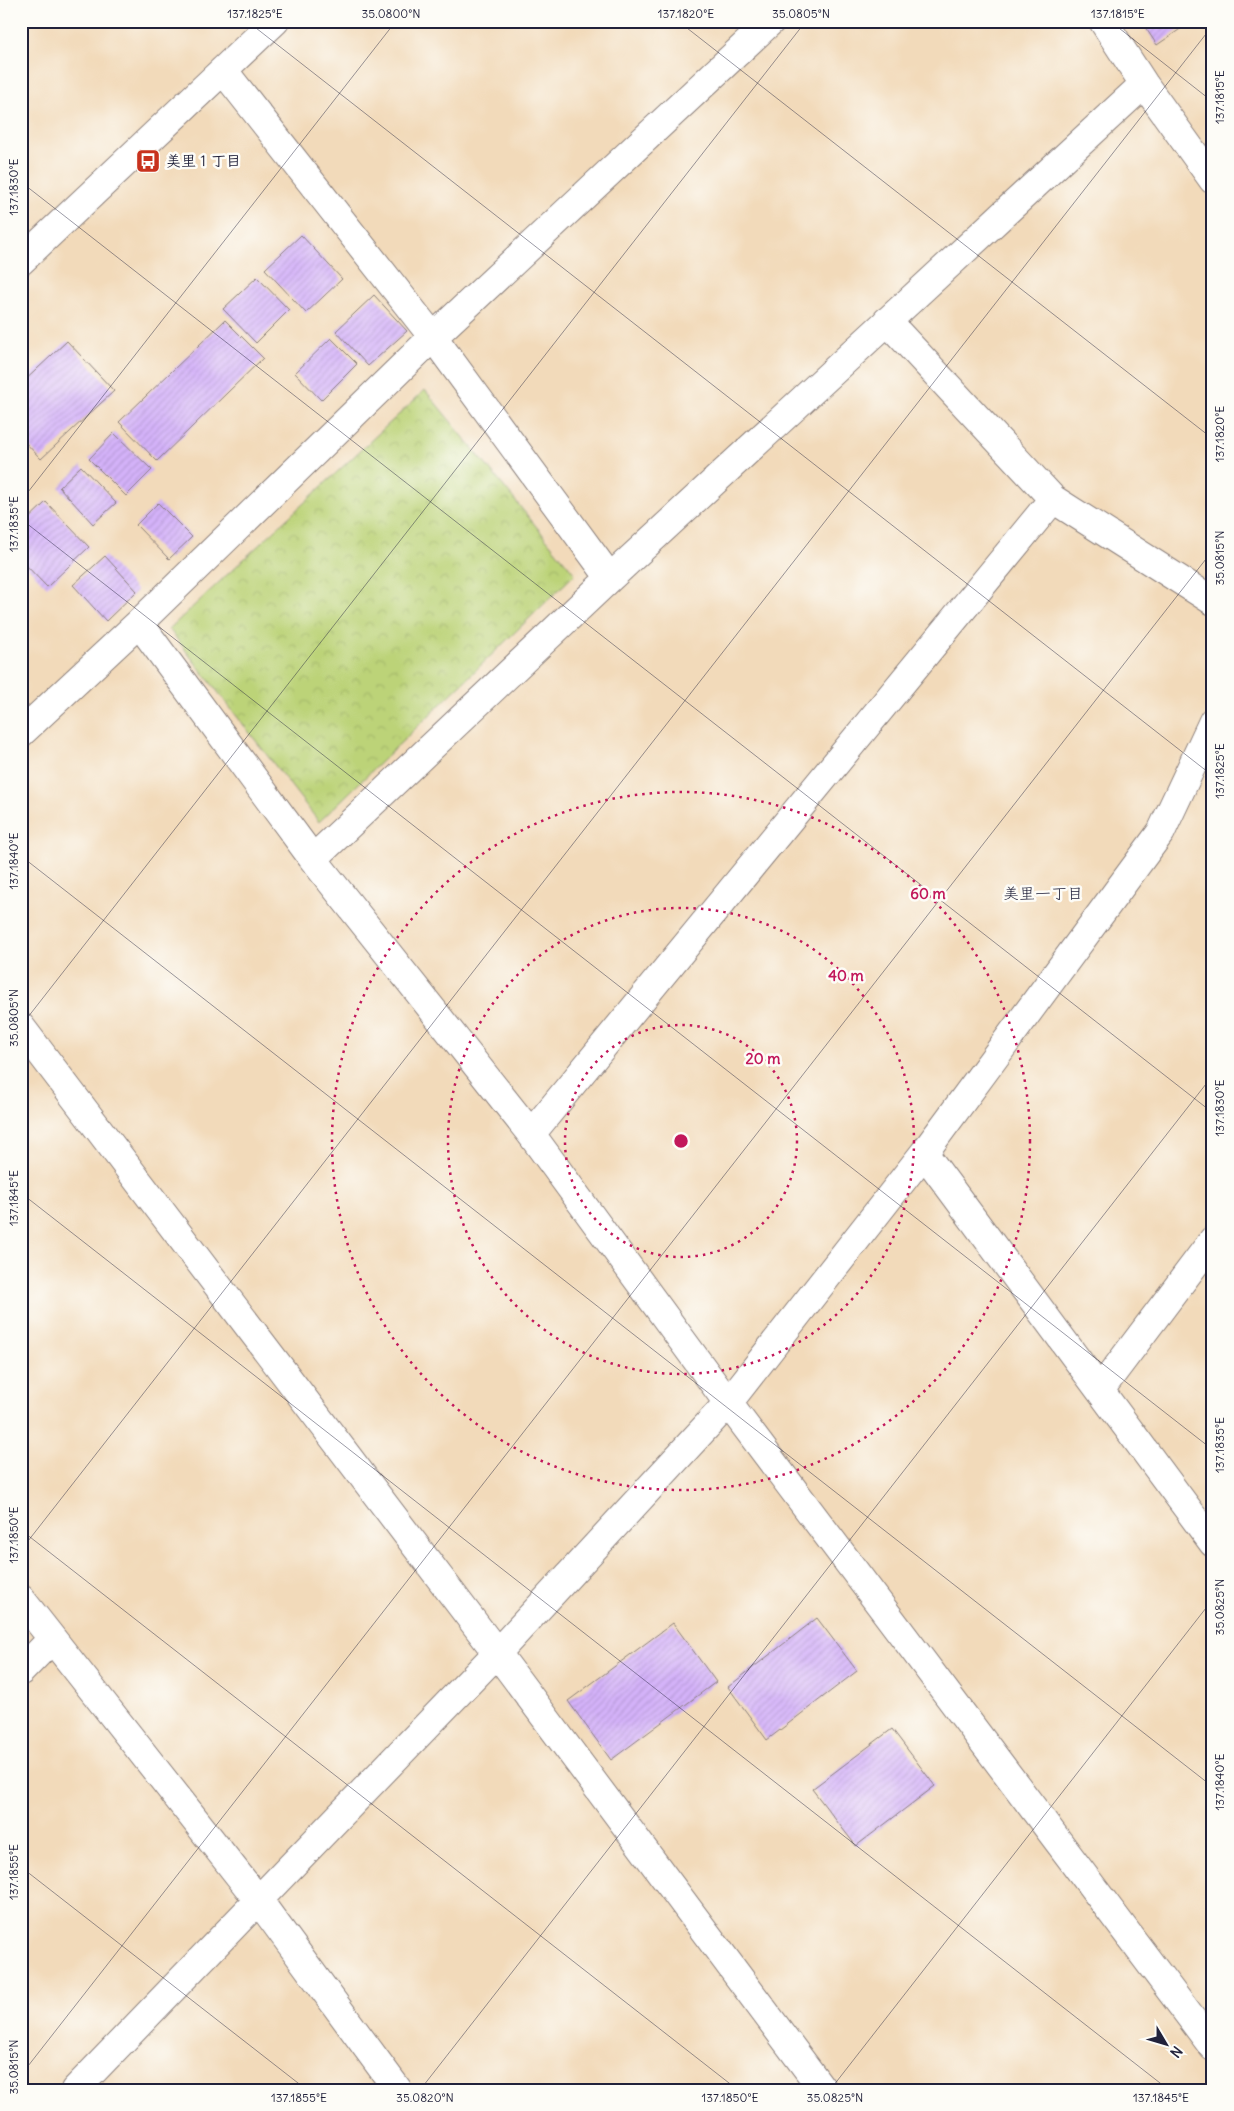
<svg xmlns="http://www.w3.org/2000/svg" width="1234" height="2111" viewBox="0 0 1234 2111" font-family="Delius,'Klee One',sans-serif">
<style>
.park{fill:url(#park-crowns);stroke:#6f7a5a}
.building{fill:url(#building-hatch)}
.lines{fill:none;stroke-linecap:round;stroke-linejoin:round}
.minor-casing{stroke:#8a7e7a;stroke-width:30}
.minor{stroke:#fff;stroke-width:28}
.ticks{fill:none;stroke:#22223b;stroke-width:1;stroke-opacity:0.45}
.ring{fill:none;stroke:#c2185b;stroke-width:2.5;stroke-dasharray:2.5 5}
.labels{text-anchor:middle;stroke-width:5;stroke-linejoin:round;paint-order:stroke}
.poi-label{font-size:15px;font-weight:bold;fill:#22223b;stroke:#fdfcf7;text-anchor:start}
.neighbourhood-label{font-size:16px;fill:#22223b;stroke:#fdfcf7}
.centre{fill:#c2185b;stroke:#fdfcf7;stroke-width:2.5}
.ring-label{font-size:15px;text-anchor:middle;font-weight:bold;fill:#c2185b;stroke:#fdfcf7;stroke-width:5;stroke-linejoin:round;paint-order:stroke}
.neatline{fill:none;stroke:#22223b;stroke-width:2}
.ticks-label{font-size:12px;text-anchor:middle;fill:#22223b}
</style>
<defs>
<pattern id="park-crowns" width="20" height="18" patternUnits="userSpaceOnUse" patternTransform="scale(1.25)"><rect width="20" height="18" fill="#bcd378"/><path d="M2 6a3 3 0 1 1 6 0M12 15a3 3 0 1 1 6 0" fill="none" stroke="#a1b569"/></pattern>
<pattern id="building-hatch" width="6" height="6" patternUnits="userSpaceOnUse" patternTransform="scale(1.25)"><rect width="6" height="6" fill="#d4b2f9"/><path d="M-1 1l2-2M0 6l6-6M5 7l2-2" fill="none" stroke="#b699d6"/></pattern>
</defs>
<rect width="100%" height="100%" fill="#fdfcf7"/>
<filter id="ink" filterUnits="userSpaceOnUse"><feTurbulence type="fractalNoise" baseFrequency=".02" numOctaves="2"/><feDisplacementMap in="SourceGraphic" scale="10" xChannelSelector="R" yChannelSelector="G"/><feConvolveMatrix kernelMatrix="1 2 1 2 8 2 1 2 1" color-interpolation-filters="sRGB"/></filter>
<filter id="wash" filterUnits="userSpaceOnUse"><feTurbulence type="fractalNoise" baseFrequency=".0096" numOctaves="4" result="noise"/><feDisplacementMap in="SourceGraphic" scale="20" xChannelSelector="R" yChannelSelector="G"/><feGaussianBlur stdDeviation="1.12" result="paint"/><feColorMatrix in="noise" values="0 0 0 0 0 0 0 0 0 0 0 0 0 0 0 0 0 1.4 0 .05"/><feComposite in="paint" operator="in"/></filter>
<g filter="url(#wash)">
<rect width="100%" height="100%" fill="#f2daba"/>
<path class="park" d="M425 390 575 574 319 822 169 629Z"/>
<g id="blocks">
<path class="building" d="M1141 21H1192L1157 45Z
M301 235 342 279 306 313 265 269Z
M257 277 289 310 256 343 223 309Z
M374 295 407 331 368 366 336 331Z
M225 320 263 358 157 461 119 422Z
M331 338 357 364 321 400 295 373Z
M67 341 114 391 41 459 21 438V384Z
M114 433 152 470 126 496 89 459Z
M81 466 116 503 93 524 59 487Z
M46 502 89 547 47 587 21 560V526Z
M158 503 192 537 169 559 136 525Z
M105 556 137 591 106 621 73 585Z
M817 1618 857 1671 767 1740 728 1687Z
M673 1623 716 1682 611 1760 568 1701Z
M892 1729 935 1786 856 1846 812 1789Z"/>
</g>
</g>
<g filter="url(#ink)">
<use href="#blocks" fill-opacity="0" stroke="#8a7e7a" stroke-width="1"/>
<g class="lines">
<defs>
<path id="minor" d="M1103 21 1144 84 1213 180
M223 70 433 337 610 578
M21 261 275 21
M887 321 1053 499 1213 601
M139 623 313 859 531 1134 728 1403 1213 2047
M21 733 139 623 433 337 771 21
M313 859 610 578 1144 84
M21 1027 497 1653 823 2090
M531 1134 1053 499
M924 1153 1213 1543
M1100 1390 1213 1240
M21 1599 259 1901 398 2090
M21 1671 52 1639
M75 2090 497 1653 728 1403 924 1153 1161 832 1213 721"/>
</defs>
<use href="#minor" class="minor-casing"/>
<use href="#minor" class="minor"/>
</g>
</g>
<path class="ticks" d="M247 21 1213 776M678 21 1213 439M1110 21 1213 102M21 182 1213 1113M21 501 396 21M21 519 1213 1450M21 856 1213 1787M21 1026 806 21M21 1193 1169 2090M21 1530 738 2090M21 1550 1213 25M21 1867 307 2090M21 2075 1213 550M420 2090 1213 1075M830 2090 1213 1599"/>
<g class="ring">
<circle cx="681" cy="1141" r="116"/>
<circle cx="681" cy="1141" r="233"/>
<circle cx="681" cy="1141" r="349"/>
</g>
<defs>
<symbol id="bus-square" viewBox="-11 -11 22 22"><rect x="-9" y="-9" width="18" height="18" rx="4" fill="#c8321e" stroke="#fdfcf7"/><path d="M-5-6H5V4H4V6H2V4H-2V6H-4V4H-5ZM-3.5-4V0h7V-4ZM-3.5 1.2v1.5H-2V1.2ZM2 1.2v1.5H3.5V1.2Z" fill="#fff"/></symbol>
</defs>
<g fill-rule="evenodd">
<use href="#bus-square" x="134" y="147" width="28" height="28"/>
</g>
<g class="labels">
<g class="poi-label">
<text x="166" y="166">美里１丁目</text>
</g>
<g class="neighbourhood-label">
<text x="1043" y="899">美里一丁目</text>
</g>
</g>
<circle cx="681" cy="1141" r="8" class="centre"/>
<g class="ring-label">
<text x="928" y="899">60 m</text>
<text x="846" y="981">40 m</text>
<text x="763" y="1064">20 m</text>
</g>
<rect width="1234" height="2111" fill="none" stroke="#fdfcf7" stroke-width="55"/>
<g transform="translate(1166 2044) rotate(128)" stroke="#fdfcf7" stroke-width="4" paint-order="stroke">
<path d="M0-4L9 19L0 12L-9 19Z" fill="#22223b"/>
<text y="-8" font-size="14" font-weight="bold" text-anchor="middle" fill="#22223b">N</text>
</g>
<rect x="28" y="28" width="1178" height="2056" class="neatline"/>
<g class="ticks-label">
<text x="255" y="18">137.1825°E</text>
<text x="391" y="18">35.0800°N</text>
<text x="686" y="18">137.1820°E</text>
<text x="801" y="18">35.0805°N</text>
<text x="1118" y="18">137.1815°E</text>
<text transform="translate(1220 97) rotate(-90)" y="4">137.1815°E</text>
<text transform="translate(14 187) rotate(-90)" y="4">137.1830°E</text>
<text transform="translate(1220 434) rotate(-90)" y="4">137.1820°E</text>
<text transform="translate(14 524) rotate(-90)" y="4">137.1835°E</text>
<text transform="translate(1220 558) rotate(-90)" y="4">35.0815°N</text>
<text transform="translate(1220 771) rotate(-90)" y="4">137.1825°E</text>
<text transform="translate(14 861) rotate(-90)" y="4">137.1840°E</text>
<text transform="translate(14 1018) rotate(-90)" y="4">35.0805°N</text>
<text transform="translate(1220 1108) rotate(-90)" y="4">137.1830°E</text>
<text transform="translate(14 1198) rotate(-90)" y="4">137.1845°E</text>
<text transform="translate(1220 1445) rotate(-90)" y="4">137.1835°E</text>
<text transform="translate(14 1535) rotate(-90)" y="4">137.1850°E</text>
<text transform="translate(1220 1607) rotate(-90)" y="4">35.0825°N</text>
<text transform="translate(1220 1782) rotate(-90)" y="4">137.1840°E</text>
<text transform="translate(14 1872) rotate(-90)" y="4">137.1855°E</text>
<text transform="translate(14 2067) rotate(-90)" y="4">35.0815°N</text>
<text x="299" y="2102">137.1855°E</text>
<text x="425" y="2102">35.0820°N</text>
<text x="730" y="2102">137.1850°E</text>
<text x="835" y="2102">35.0825°N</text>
<text x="1161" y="2102">137.1845°E</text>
</g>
</svg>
